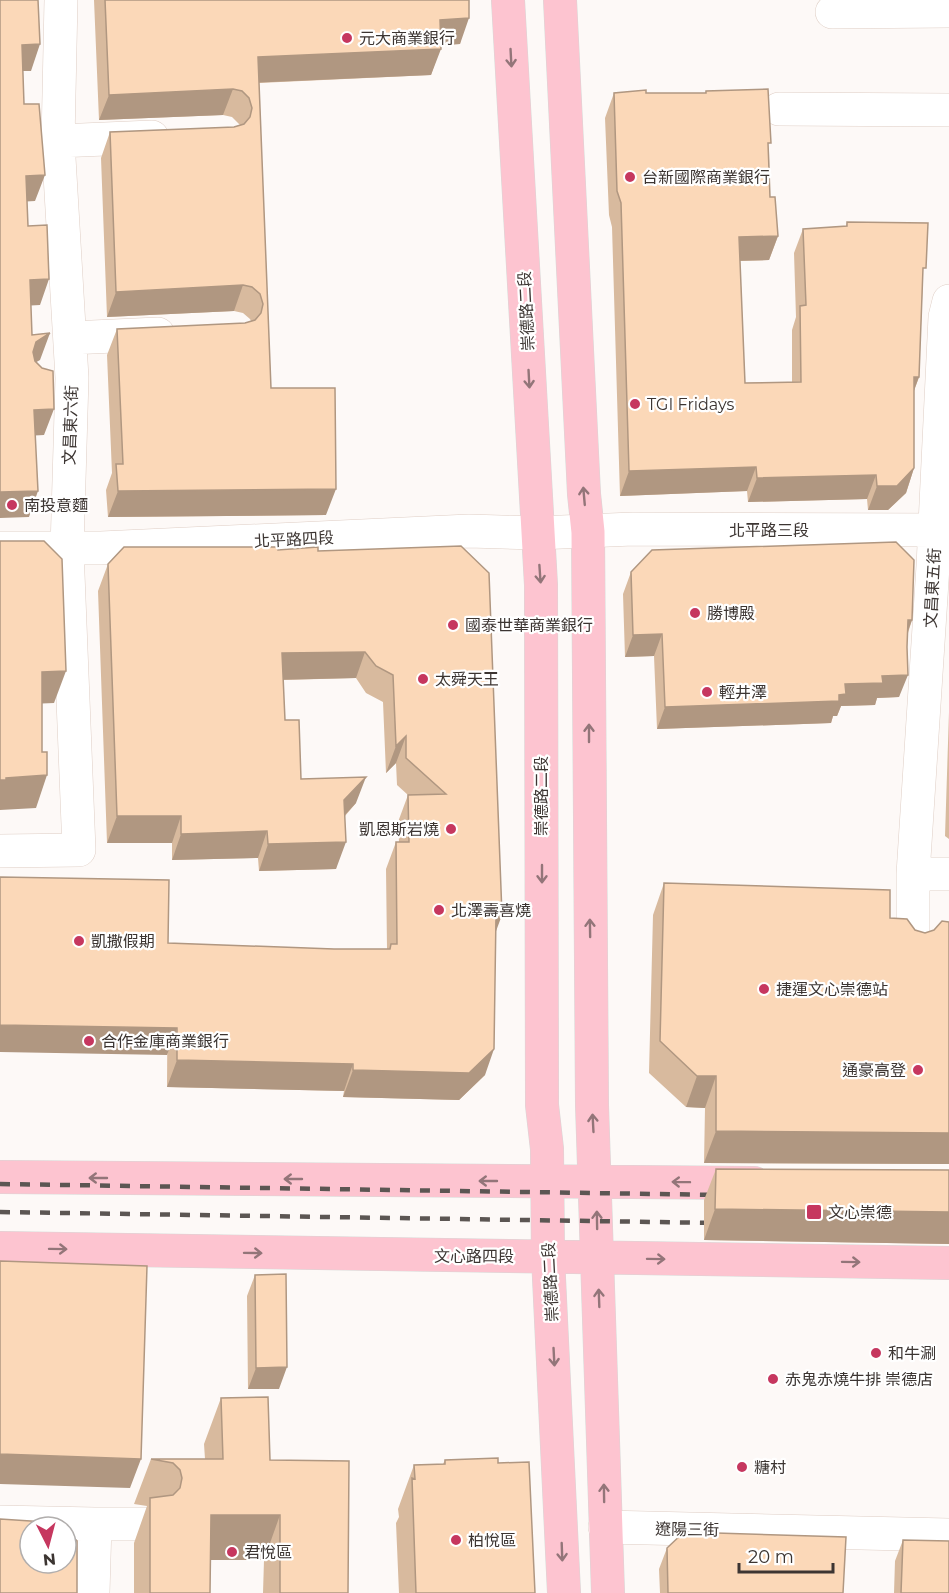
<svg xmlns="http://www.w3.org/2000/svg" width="949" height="1593" viewBox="0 0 949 1593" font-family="Montserrat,'Noto Sans TC',sans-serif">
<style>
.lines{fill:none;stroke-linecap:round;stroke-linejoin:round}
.minor-casing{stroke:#dfcec5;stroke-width:34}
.major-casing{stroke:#d8d7d6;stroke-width:34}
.minor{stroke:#fff;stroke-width:33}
.major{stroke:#fdc4d0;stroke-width:33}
.rail{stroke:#5c5653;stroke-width:4.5;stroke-dasharray:10 10;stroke-linecap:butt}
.wall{fill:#d8ba9e}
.shaded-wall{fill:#b09781}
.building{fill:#fbd8b8;stroke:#b09781;stroke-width:1.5}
.oneway{stroke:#937579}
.poi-dot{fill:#c6375f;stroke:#fff;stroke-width:2}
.labels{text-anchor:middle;stroke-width:4.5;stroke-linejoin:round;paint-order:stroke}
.poi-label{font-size:16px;fill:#3c3532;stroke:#fff;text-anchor:start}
.street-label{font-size:16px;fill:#3c3532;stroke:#fff}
</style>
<rect width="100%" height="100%" fill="#fdf9f7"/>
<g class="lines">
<defs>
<path id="minor" d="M832 12 949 11
M779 109 949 110
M58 141 152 137
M70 338 158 334
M0 548H101L469 531 538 533 633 529 949 530
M0 851 79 850 67 549 72 378 58 141 61 0
M913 874H949
M913 946V874L933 566 945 317 949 301
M0 1522 95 1524 93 1593
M95 1524H147
M605 1527 949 1535"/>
<path id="major" d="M508 0 541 585 542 1105 547 1149 548 1257 564 1593
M560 0 584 494 588 532 592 1105 608 1593
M0 1177 754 1183
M0 1248 949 1263"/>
</defs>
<use href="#minor" class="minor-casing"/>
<use href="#major" class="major-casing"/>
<use href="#minor" class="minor"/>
<use href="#major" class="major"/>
<path class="rail" d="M0 1184 723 1195
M0 1212 720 1223"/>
</g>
<path class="wall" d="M94 0H469L460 44 441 45 431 75 259 83 271 388 326 515 108 517 106 490 112 473 107 355 117 329 245 323 251 321 250 319 243 313 234 311 107 317 101 158 110 132 234 127 240 125 232 117 223 115 99 120Z
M706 91 769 151 770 197 778 236 769 260 740 261 745 383 792 382V330L796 317 794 253 803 229 846 226 847 222 923 276 919 377 914 391V468L906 493 888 510H868L867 499 748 502 747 491 620 496 612 227 609 215 605 118 614 93H705Z
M461 546 496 932 485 1075 459 1100 343 1097 344 1091 167 1087 168 943 334 949H387L386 869 396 842H399L398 822 408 795 397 785 396 763 386 773 383 702 366 693 356 678 283 680 285 720 301 779 356 803 345 816 336 869 259 871 258 858 172 860V843H107L98 591 108 564 278 550 318 551Z
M631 572 912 620 908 633 899 697 877 698 875 705 841 706 837 716H833L831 723 657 729 654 656 625 657 623 594Z
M949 712V839L945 836Z
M664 883 890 918 915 930 925 933 934 930 949 922V1164L704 1163 705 1108 686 1107 649 1073 653 915Z
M716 1169 949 1170V1244L704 1240V1200Z
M255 1275 279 1389H248L247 1296Z
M221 1398 270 1460 348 1593H263L264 1560H210V1593H134V1543L147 1506 134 1504 151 1459H205L204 1444Z
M445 1460 498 1463 535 1593H399L396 1523 399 1517 398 1509 414 1465 443 1464Z
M903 1540 949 1593H894L895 1561Z
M667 1548 843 1593H660L659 1569Z"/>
<path class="shaded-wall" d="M469 18 460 44 431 46 440 20Z
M40 44 31 71H12L22 45Z
M441 49 431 75 249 83 258 57Z
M233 89 223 115 99 120 109 95Z
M45 175 35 201 17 202 26 176Z
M778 236 769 260 730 261 739 237Z
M49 279 40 305 21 306 30 280Z
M243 285 234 311 107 317 116 292Z
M50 333 40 360 26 368 36 342Z
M914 377H919L910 401Z
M54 409 44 435 25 436 34 410Z
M756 467 747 491 620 496 629 471Z
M914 468 906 493 888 510H868L877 486Z
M876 475 867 499 748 502 757 478Z
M336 489 326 515 108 517 118 491Z
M38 491 29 517 0 518V492Z
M908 620H912L904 642Z
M662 634 654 656 625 657 633 635Z
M365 652 356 678 272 680 282 653Z
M66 671 54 703 30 704 42 672Z
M908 675 899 697 877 698 875 705 841 706 837 716H833L831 723 657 729 665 707 839 695 845 684 882 676Z
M406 736 396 763 386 773 396 746Z
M47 775 36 808 0 810V780L6 778Z
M366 777 356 803 334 827 344 800Z
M117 816H181L172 843H107Z
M267 831 258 858 172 860 181 834Z
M346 842 336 869 259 871 268 844Z
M496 915H502L492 942Z
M0 1025 177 1028 167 1055 0 1052Z
M494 1049 485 1075 459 1100 343 1097 353 1070Z
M177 1060 353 1064 344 1091 167 1087Z
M697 1076H716L705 1108 686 1107Z
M716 1131 949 1133V1164L704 1163Z
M715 1209 949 1212V1244L704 1240Z
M287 1367 279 1389H248L256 1368Z
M0 1454 141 1459 130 1488 0 1484Z
M211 1515H280L264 1560H194Z"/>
<path class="building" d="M0 0H38L40 44 22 45 24 104H39L45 175 26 176 28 226 47 225 49 279 30 280 32 335 50 333 36 342 33 352 35 361 42 368 53 371 54 409 34 410 38 491 0 492Z
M105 0H469V18L440 20 441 49 258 57 271 388H335L336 489 118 491 116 464H123L117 329 245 323 255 320 261 313 263 304 260 294 252 287 243 285 116 292 110 132 234 127 244 124 250 117 252 108 249 98 242 91 233 89 109 95Z
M768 89 771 143H768L770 197H775L778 236 739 237 745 383 801 382 800 306 806 305 803 229 847 226V222L928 223 926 268H923L919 377H914V468L897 486H877L876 475 757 478 756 467 629 471 621 203 617 191 614 93 646 90V93H706V91Z
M0 541H44L62 559 66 671 42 672V752H47V775L6 778V780H0Z
M896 542 914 560 912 620H908L907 647 908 675 882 676 883 683 845 684 846 694 839 695V701L665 707 662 634 633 635 631 572 652 550Z
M461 546 489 573 502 915H496L494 1049 469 1073 353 1070V1064L177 1060V1028L0 1025V877L169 880 168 943 334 949H390L391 944H397L396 842H409L408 795 446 794 406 758V736L396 746 393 675 376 666 365 652 282 653 285 720H299L301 779 366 777 344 800 346 842 268 844 267 831 181 834V816H117L108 564 124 547H278V550L318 547V551Z
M664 883 890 890V918L907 919 915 930 925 933 934 930 942 921 949 922V1133L716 1131V1076H697L660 1041Z
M716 1169 949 1170V1212L715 1209Z
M0 1261 147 1266 141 1459 0 1454Z
M286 1274 287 1367 256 1368 255 1275Z
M268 1397 270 1460 349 1461 348 1593H280V1515H211L210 1593H150V1498L173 1495 180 1488 182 1478 180 1470 173 1463 151 1459H223L221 1398Z
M498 1458V1463L529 1462 535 1593H416L412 1478 415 1479 414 1465 445 1464V1460Z
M0 1519 61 1523 64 1527H30V1563H66V1529L77 1541V1593H0Z
M684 1532 846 1537 843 1593H668L667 1548Z
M903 1540 949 1541V1593H901Z"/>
<defs><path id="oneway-shaft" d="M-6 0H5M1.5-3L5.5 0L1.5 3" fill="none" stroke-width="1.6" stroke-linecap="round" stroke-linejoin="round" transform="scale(1.5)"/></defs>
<g class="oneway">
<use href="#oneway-shaft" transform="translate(511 58) rotate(87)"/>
<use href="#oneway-shaft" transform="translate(529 379) rotate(87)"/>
<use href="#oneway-shaft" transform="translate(584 496) rotate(-95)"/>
<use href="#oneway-shaft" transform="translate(540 574) rotate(86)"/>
<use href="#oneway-shaft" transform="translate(589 733) rotate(-90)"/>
<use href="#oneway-shaft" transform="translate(542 874) rotate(90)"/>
<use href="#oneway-shaft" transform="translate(590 928) rotate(-91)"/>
<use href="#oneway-shaft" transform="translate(593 1123) rotate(-93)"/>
<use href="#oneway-shaft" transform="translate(98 1178) rotate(-180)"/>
<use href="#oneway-shaft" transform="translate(293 1179) rotate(-180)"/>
<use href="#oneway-shaft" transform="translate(488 1181) rotate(-180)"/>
<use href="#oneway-shaft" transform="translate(681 1182) rotate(-179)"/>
<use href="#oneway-shaft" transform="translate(597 1220) rotate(-91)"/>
<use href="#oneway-shaft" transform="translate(58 1249) rotate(1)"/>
<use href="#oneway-shaft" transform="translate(253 1253) rotate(1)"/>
<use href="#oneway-shaft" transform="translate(656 1259) rotate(1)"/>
<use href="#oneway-shaft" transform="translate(851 1262) rotate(1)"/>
<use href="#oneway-shaft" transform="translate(599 1298) rotate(-92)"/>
<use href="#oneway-shaft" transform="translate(554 1357) rotate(87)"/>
<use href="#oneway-shaft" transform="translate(604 1493) rotate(-91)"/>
<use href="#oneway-shaft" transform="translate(562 1552) rotate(88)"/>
</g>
<g class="poi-dot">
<circle cx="347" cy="38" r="6"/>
<circle cx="630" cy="177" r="6"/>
<circle cx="635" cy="404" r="6"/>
<circle cx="12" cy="505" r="6"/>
<circle cx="695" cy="613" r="6"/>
<circle cx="453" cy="625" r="6"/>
<circle cx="423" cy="679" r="6"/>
<circle cx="707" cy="692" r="6"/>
<circle cx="451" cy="829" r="6"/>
<circle cx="439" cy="910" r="6"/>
<circle cx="79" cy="941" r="6"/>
<circle cx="764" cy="989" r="6"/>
<circle cx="89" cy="1041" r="6"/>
<circle cx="918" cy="1070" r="6"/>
<rect x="806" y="1204" width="16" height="16" rx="3"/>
<circle cx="876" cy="1353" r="6"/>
<circle cx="773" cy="1379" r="6"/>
<circle cx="742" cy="1467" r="6"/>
<circle cx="456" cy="1540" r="6"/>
<circle cx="232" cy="1552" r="6"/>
</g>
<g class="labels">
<g class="poi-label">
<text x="359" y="44">元大商業銀行</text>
<text x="642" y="183">台新國際商業銀行</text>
<text x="647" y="410">TGI Fridays</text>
<text x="24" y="511">南投意麵</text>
<text x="707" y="619">勝博殿</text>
<text x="465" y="631">國泰世華商業銀行</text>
<text x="435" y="685">太舜天王</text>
<text x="719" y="698">輕井澤</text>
<text x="439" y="835" text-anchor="end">凱恩斯岩燒</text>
<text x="451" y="916">北澤壽喜燒</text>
<text x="91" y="947">凱撒假期</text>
<text x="776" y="995">捷運文心崇德站</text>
<text x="101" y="1047">合作金庫商業銀行</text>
<text x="906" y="1076" text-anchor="end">通豪高登</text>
<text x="828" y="1218">文心崇德</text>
<text x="888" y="1359">和牛涮</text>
<text x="785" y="1385">赤鬼赤燒牛排 崇德店</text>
<text x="754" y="1473">糖村</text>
<text x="468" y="1546">柏悅區</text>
<text x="244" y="1558">君悅區</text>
</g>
<g class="street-label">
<text transform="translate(526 311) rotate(-93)" y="6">崇德路二段</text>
<text transform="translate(70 425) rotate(-88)" y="6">文昌東六街</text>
<text x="769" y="536">北平路三段</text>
<text transform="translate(294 539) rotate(-3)" y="6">北平路四段</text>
<text transform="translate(932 588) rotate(-87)" y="6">文昌東五街</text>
<text transform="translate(541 796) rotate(-90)" y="6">崇德路二段</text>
<text x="474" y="1262">文心路四段</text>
<text transform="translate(550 1282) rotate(-93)" y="6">崇德路二段</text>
<text transform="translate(687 1529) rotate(1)" y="6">遼陽三街</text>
</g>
</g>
<g transform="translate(48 1545) rotate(174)"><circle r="28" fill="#ffffff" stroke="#b1aead" stroke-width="1.5"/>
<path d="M0-4.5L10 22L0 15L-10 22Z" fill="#c6375f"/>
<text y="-9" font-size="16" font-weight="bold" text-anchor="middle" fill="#3c3532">N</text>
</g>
<path d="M739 1563v9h94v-9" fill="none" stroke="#3c3532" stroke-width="3"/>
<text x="748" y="1563" font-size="18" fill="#3c3532" stroke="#ffffff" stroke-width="4.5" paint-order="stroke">20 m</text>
</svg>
